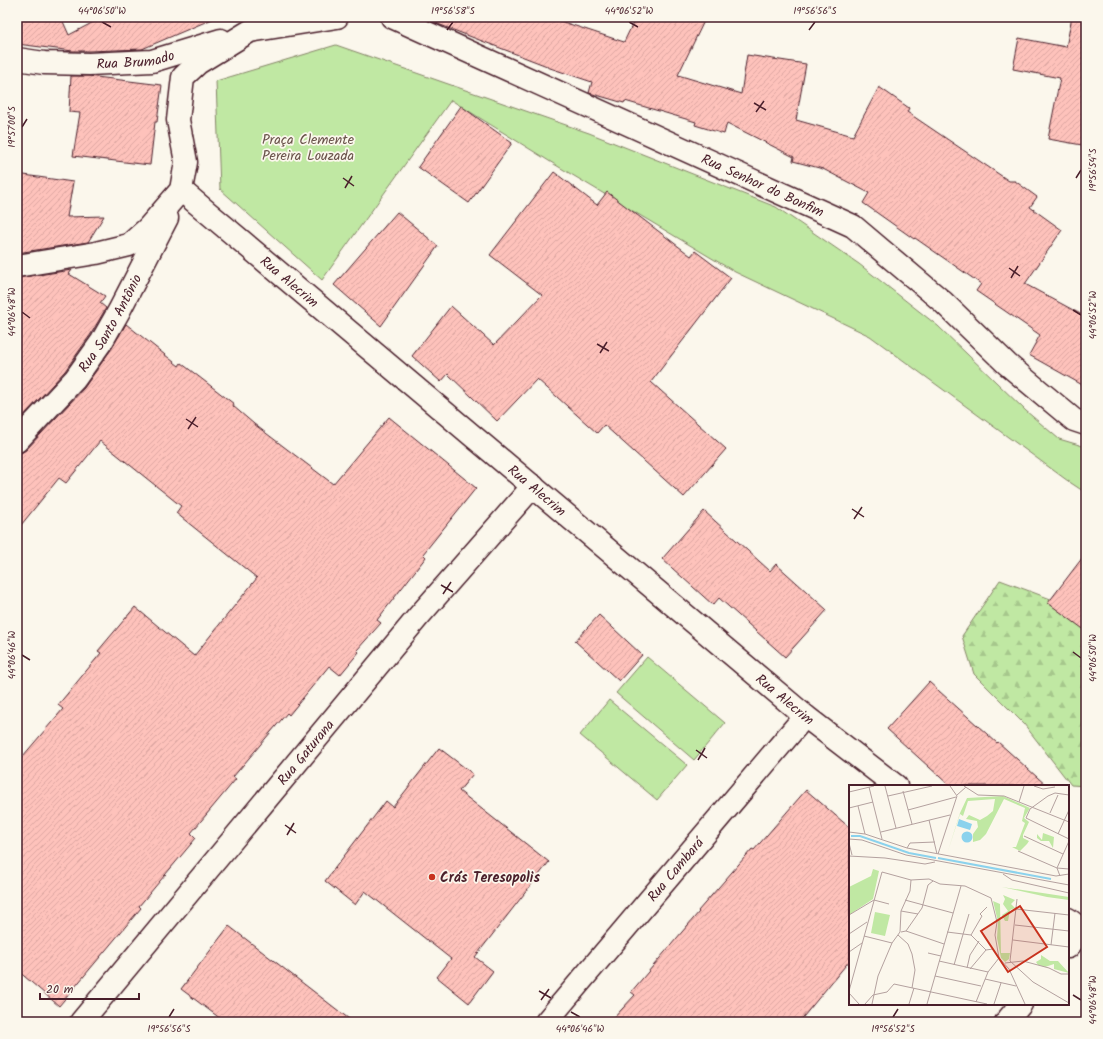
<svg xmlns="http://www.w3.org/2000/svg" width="1103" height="1039" viewBox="0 0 1103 1039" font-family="Kalam,sans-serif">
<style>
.green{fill:#c0e8a3;stroke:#858467}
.forest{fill:url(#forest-firs);stroke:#858467}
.building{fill:url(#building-hatch);stroke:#4a1f2b}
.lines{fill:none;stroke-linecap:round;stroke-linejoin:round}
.street-casing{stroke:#4a1f2b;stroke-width:25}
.street{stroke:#fbf7ec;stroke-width:22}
.ticks{fill:none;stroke:#4a1f2b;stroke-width:1.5}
.poi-dot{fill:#c8321e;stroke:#fbf7ec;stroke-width:1.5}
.labels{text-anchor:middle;stroke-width:3.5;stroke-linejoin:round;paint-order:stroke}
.street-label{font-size:14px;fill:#4a1f2b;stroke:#fbf7ec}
.park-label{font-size:14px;fill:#685149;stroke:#fbf7ec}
.poi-label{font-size:14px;font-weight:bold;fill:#4a1f2b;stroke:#fbf7ec;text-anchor:start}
.inset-river{fill:none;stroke:#8bd2ed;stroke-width:2}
.inset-road{fill:none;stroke:#b4a19f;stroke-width:1}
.view{fill:#c8321e;fill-opacity:0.15;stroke:#c8321e;stroke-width:2}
.inset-edge{fill:none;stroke:#4a1f2b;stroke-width:2}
.neatline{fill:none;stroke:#4a1f2b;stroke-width:1.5}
.ticks-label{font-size:10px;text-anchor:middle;fill:#4a1f2b}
</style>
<defs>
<pattern id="forest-firs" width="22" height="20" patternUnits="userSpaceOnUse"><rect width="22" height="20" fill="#c0e8a3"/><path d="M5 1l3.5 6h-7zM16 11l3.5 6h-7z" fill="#a6c78c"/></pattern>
<pattern id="building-hatch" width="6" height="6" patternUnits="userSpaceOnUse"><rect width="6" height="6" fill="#fec2bb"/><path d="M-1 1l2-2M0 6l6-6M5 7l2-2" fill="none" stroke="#dba6a1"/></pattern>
</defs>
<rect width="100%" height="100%" fill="#fbf7ec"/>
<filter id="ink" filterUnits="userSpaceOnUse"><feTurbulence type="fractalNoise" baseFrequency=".025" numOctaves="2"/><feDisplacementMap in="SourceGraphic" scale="8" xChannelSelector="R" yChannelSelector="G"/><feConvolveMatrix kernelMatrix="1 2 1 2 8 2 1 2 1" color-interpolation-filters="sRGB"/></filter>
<g filter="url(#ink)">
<path class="green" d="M336 45 589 133 776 207 859 264 938 326 1026 411 1059 439 1086 447V493L1068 481 870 336 735 272 549 161 451 100 322 280 220 189 216 81Z
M647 657 725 723 694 760 616 693Z
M609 700 687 765 657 800 580 735Z"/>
<path class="forest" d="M1000 580 1056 601 1086 598V786L1071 785 1024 724 974 674 962 636Z"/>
<path class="building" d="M17 17H61L69 35 103 17H217L142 49 89 51H73L17 44Z
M425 17H548L624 42 636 17H706L678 75 741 94 747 55 806 64 796 120 853 136 879 87 909 108 907 112 1009 181H1015L1037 197 1030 207 1062 230 1025 284 1086 317V387L1029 355 1040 335 976 291 981 284 915 238 914 239 863 203 869 193 823 169 793 161 794 157 727 123 724 134 695 125 696 122 625 101 624 103 593 94 589 93 592 82 547 67V66L443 26 425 18Z
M1072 17H1086V126L1082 145 1048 139 1060 78 1013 69 1019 38 1066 47Z
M71 76H88L162 85 157 122H155L150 165 73 156 80 113 69 112Z
M461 106 512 143 469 203 418 167Z
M554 172 597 205 607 192 691 256 695 251 731 278 651 382 726 449 684 497 604 425 597 433 537 379 497 421 448 374 441 382 412 356 451 306 494 345 542 295 490 255Z
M17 174 73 182 67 217 104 216 88 242 17 253Z
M397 212 438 246 381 326 334 285Z
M72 270 69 274 105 296 100 303 106 308 91 334 65 371 17 423V278Z
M126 324 179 366 181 363 207 383 234 404 233 406 254 424 333 484 389 417 476 488 423 554 426 557 377 620 381 623 357 650 359 652 340 675 329 666 289 715 287 713 233 777 236 779 191 833 196 838 139 906 141 908 59 1006 17 970V763L63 709 58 705 101 653 98 651 135 607 194 656 257 578 176 513 181 506 100 441 66 483 59 478 17 530V453H21L26 450 84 388 112 348Z
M704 511 770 571 776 564 827 610 785 657 719 598 713 605 662 559Z
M1086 553V631L1048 603Z
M599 615 642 655 619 681 575 641Z
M929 682 997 743 998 742 1047 786H950L887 729Z
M439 748 473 774 459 791 549 862 475 957 493 971 469 1003 437 977 451 959 365 891 355 905 325 881 386 801 393 807Z
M806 790 850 828V960L799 1022H610L635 995 631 992 699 912 698 911 752 849 754 850Z
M229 926 353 1022H225L181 989Z"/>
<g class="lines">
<defs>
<g id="street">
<path id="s1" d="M392 17 853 226 943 302 1007 364 1074 420 1086 424"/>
<path id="s2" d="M17 59 44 63 89 64 152 61 221 40"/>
<path id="s3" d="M181 190 805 716 896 786"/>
<path d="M17 266 96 253 129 245 148 228 181 190 186 162 178 120 183 77 198 63 250 31 337 17"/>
<path id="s4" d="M17 441 75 379 102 341 119 311 167 218"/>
<path d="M1068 919 1086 933"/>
<path d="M1068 947 1082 930"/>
<path id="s5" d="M81 1022 418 617 533 486"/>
<path id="s6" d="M546 1022 805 716"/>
<path d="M1006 1022 1021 1004"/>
</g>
</defs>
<use href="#street" class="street-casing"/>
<use href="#street" class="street"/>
</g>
</g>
<path class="ticks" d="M102 22 111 27M629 22 638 27M447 30 453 22M809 30 815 22M754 103 766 110M756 112 764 101M22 127 27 119M343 178 354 186M1076 178 1081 170M345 188 352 176M1009 268 1020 276M1011 278 1018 266M1073 310 1081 315M22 312 30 318M597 344 609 351M600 353 607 342M186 419 198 427M188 429 196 417M852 509 864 517M854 519 862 507M441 585 453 592M443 594 451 582M1073 652 1081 658M22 655 30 660M696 750 707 758M698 760 705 748M285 825 296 833M287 835 294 823M539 991 551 998M1073 995 1081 1000M541 1000 549 989M571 1012 580 1017M169 1017 174 1009M893 1017 898 1009"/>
<circle class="poi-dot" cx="432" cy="877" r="4"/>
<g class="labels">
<g class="street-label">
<text dy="5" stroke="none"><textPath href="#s2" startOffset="119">Rua Brumado</textPath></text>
<text dy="5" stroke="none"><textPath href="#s1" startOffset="407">Rua Senhor do Bonfim</textPath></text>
<text dy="5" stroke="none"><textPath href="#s3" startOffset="142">Rua Alecrim</textPath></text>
<text dy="5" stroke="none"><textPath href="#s4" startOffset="151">Rua Santo Antônio</textPath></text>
<text dy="5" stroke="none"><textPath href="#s3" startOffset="466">Rua Alecrim</textPath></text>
<text dy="5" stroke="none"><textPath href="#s3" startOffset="790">Rua Alecrim</textPath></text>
<text dy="5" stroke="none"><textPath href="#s5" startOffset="351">Rua Gaturana</textPath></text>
<text dy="5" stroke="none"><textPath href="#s6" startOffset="200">Rua Cambará</textPath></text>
</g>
<g class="park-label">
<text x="308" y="144">Praça Clemente<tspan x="308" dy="16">Pereira Louzada</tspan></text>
</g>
<g class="poi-label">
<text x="440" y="882">Crás Teresopolis</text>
</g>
</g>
<g transform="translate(849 785)">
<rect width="220" height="220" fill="#fbf7ec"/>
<path d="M24 84 30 86 24 114 0 130V102L22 91ZM144 116 151 119 152 168H161L160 174 156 177 152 173 148 153 149 137ZM26 127 41 130 36 151 22 148Z" fill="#c0e8a3"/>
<path d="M154 11 181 23 175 33 180 37 174 50V53L180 56 178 59 171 66 163 62H167L176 38 173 36 176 23 155 14 137 49 131 55 124 57V49L129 42 128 36 117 34 120 30 131 35 138 31 144 26 146 14 119 16 114 31 111 29 98 69 111 28 118 13ZM194 48 205 52 204 63 200 56H192L188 53V49L193 55ZM153 102 220 112V115L198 112ZM154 110 166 115 162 119 166 123 161 125 159 136H156L153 130 159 126 154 119 156 114ZM192 170 201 176H209L220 188 205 184V179L196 182 189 180 187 177 192 174Z" fill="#c0e8a3"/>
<path d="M110 34 123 39 121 45 108 41ZM112.5 52a5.5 5.5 0 1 1 11 0a5.5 5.5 0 1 1-11 0Z" fill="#8bd2ed"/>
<path class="inset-river" d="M2 51H11L60 68 87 73M89 73 202 94"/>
<path class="inset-road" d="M36 1 47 43M115 1 129 10 155 11 220 37M185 1 194 4 206 2M20 2 33 54M54 6 63 39M0 7 25 1M108 10 117 2M220 10 206 8 199 11 181 24 177 33 220 54M39 11 83 1M170 17 175 1M9 21 16 49M0 23 24 17M59 25 107 12M201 28 209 10M80 35 88 69M0 47 16 49 58 63 207 91 220 89M32 47 101 30M209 49 220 25M175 51 214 69M0 54 13 55 57 70 220 100M0 58 3 70M58 63 61 58 86 57M169 66 208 83 220 84M89 69 108 11 101 1M0 71 36 73 76 79 86 77M154 89 163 95 220 108M211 91 208 83 220 56M56 115 104 128M167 124 220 130M52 126 69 129M0 130 25 115 40 119M166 140 220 146M57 146 73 123 79 100 84 96M52 147 57 146 95 159M98 147 122 150 137 165M0 149 18 137M49 150 59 159 63 169 66 185 63 203M122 150 133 131 131 129 138 122M15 151 43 158M164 155 220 162M202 160 206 128M0 167 13 158M79 168 92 171M90 176 139 187M161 176 184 197 220 218M161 176 168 114M156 178 174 176 200 183 212 189H220M105 180 120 129M118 183 121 170 130 156M121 184 137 165 144 164 150 173 139 187 127 217M86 191 132 201M136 194 167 201M0 206 33 87 62 95 80 94 91 99 116 101 142 113 148 137 146 150 150 173 160 184 176 219M0 208 10 219M16 219 24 210 38 207 45 199 138 219M23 219 29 191 43 158 51 147 52 126 61 106 62 95M60 219 65 203M78 219 112 101M145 219 152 198"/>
<path class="view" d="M171 121 198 162 159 187 132 146Z"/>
<rect width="220" height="220" class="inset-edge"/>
</g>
<rect width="1103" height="1039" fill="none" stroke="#fbf7ec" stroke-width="44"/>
<path d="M40 993v6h99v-6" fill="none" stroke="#4a1f2b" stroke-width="2"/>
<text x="46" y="993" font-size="12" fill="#4a1f2b" stroke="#fbf7ec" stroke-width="3" paint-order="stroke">20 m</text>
<rect x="22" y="22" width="1059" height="995" class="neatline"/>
<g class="ticks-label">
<text x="102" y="14">44°06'50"W</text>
<text x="453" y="14">19°56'58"S</text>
<text x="629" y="14">44°06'52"W</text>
<text x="815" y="14">19°56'56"S</text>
<text transform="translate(11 127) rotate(-90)" y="4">19°57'00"S</text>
<text transform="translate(1092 170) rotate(-90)" y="4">19°56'54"S</text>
<text transform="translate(11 312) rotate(-90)" y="4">44°06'48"W</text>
<text transform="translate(1092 315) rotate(-90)" y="4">44°06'52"W</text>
<text transform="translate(11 655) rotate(-90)" y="4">44°06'46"W</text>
<text transform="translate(1092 658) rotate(-90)" y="4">44°06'50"W</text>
<text transform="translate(1092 1000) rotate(-90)" y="4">44°06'48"W</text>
<text x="169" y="1032">19°56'56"S</text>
<text x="580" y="1032">44°06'46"W</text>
<text x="893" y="1032">19°56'52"S</text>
</g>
</svg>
